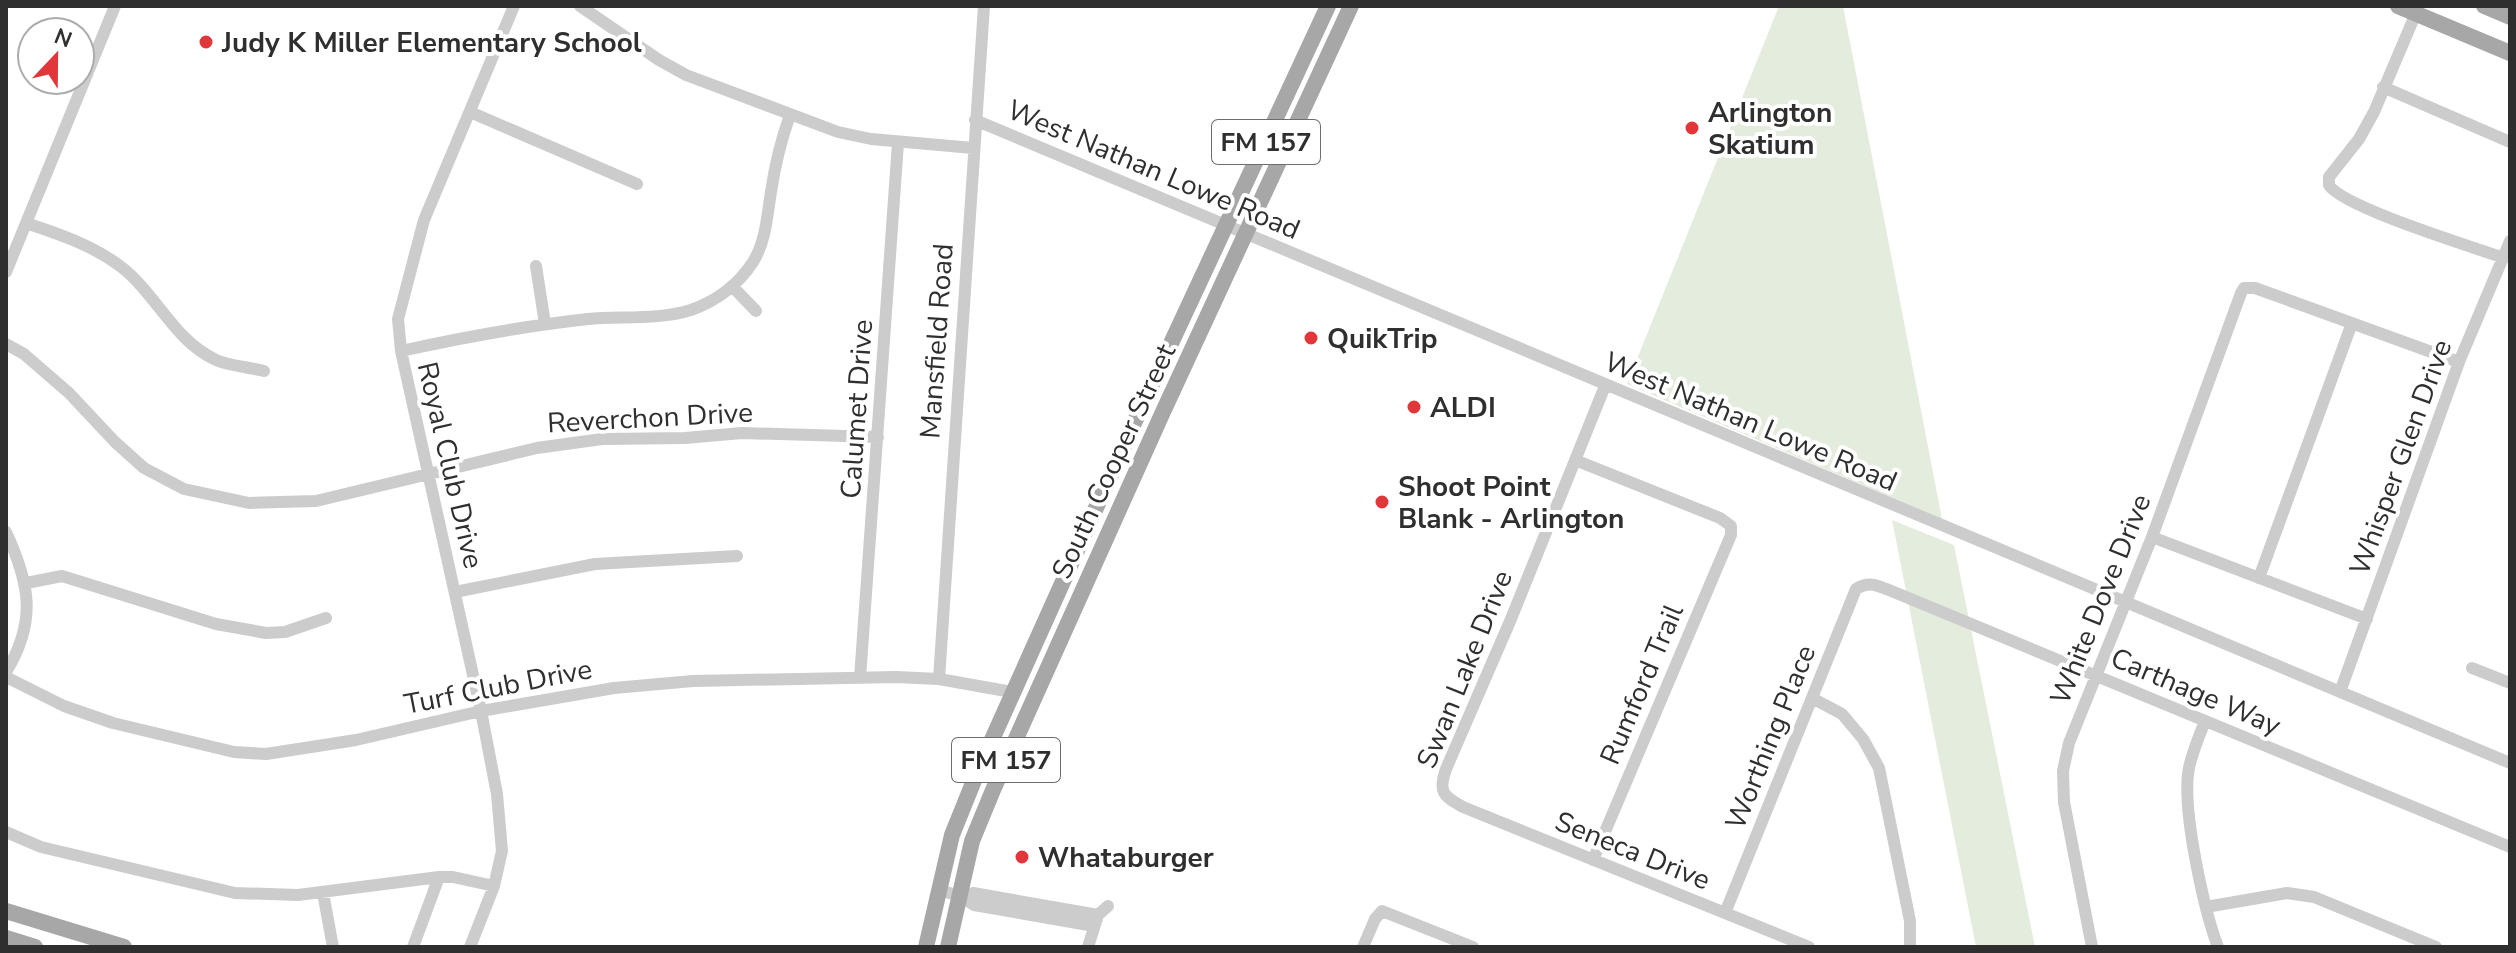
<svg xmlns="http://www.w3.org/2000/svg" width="2516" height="953" viewBox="0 0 2516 953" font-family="'Nunito Sans',sans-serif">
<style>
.green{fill:#e4ecdd}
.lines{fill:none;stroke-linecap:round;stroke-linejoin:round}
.minor{stroke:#ccc;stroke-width:12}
.major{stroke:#a7a7a7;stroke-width:16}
.poi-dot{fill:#e1373b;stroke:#fff;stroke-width:3}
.labels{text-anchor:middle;stroke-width:8;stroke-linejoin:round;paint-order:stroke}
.shield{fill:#fff;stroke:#6d6d6d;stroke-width:2}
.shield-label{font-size:26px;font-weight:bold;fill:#2f2f2f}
.poi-label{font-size:28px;font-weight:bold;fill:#2f2f2f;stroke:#fff;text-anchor:start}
.street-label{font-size:28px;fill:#2f2f2f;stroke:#fff}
</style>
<rect width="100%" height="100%" fill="#fff"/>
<path class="green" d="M1779 6H1843L1942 519 1627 384Z
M1892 520 1954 545 2035 947H1976Z"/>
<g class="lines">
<path class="minor" d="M580 6 659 60 686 75 838 132 871 139 973 148
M2416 13 2374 112 2359 139 2329 177V185C2342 207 2473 247 2504 258
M2383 87 2510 142
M470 112 637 184
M975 120 2510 763
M26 223C59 234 92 245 120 266 157 294 173 340 216 360 230 366 249 367 264 371
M536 266 545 324
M6 272 115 6
M732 286 756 311
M6 344 24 354 69 393 115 442 144 468 184 489 249 503 316 501 537 448 602 439 685 438 742 433 878 437
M401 351C464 337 525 326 588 319 621 316 659 320 691 310 716 301 738 285 753 262 766 241 767 216 771 192 775 165 781 140 790 115
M1605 386 1511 619 1446 769C1438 792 1443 796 1463 807L1809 947
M1575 460 1720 518 1731 526V535L1593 860
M6 532C30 584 37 621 6 672
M2152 537 2367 619
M2259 578 2352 323
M26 583 62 576 216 624 266 633 285 632 326 618
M455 592 595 564 737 556
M2472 668 2510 683
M6 677 64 706 113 723 234 752 266 754 356 740 481 711 614 688 693 681 896 677 939 679 1012 692
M860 678 898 143
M939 679 984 6
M2340 692 2459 362 2510 241
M1812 698 1842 714 1863 739 1879 768 1910 921V947
M2205 721C2199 736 2192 753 2189 768 2181 807 2204 910 2218 947
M6 832 41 847 235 893 298 895 439 877H453L494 886
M939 890 960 896 974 905 1094 926
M323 893 333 947
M960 896 973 893 1098 915
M2206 907 2287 893 2314 897 2436 947
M1725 913 1856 589C1868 581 1876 585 1889 590L2510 847
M413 947 439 877
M470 947 494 886 502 851 497 794 481 711 401 351 398 319 424 220 514 6
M1088 947 1098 915 1108 906
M1363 947 1375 919 1382 911 1473 947
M2092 947 2064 802 2063 771 2069 743 2152 537 2241 293 2244 288H2255L2459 362"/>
<path class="major" d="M2398 6 2510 53
M2484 6 2510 17
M6 911 124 947
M6 938 35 947
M926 947 952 835 977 773 1140 410 1328 6
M948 947 972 841 993 790 1162 414 1351 6"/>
</g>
<g class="poi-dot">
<circle cx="206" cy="42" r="8"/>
<circle cx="1692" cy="128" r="8"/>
<circle cx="1311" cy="338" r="8"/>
<circle cx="1414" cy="407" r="8"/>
<circle cx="1382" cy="502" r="8"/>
<circle cx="1022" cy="857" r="8"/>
</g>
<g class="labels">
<g class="shield">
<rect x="1212" y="120" width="108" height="44" rx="6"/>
<rect x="952" y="738" width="108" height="44" rx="6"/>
</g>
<g class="shield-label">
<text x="1266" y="151">FM 157</text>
<text x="1006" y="769">FM 157</text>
</g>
<g class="poi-label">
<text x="222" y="52">Judy K Miller Elementary School</text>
<text x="1708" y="122">Arlington<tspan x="1708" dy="32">Skatium</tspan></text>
<text x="1327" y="348">QuikTrip</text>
<text x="1430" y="417">ALDI</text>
<text x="1398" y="496">Shoot Point<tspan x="1398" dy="32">Blank - Arlington</tspan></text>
<text x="1038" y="867">Whataburger</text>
</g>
<g class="street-label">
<text transform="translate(1154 169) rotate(23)" y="10">West Nathan Lowe Road</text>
<text transform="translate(936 341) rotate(-86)" y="10">Mansfield Road</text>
<text transform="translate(856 409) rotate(-86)" y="10">Calumet Drive</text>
<text transform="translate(650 417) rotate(-3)" y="10">Reverchon Drive</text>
<text transform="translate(1751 421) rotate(23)" y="10">West Nathan Lowe Road</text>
<text transform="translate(2400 457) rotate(-70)" y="10">Whisper Glen Drive</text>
<text transform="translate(1113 461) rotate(-65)" y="10">South Cooper Street</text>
<text transform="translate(451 465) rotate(77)" y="10">Royal Club Drive</text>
<text transform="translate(2100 599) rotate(-68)" y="10">White Dove Drive</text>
<text transform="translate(1464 669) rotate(-68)" y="10">Swan Lake Drive</text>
<text transform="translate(1641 684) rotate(-67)" y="10">Rumford Trail</text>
<text transform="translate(498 686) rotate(-11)" y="10">Turf Club Drive</text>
<text transform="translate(2196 691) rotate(23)" y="10">Carthage Way</text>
<text transform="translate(1770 737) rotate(-68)" y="10">Worthing Place</text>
<text transform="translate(1633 850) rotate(22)" y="10">Seneca Drive</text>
</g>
</g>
<rect width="2516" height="953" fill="none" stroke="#2f2f2f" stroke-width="16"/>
<g transform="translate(56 56) rotate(22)"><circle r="38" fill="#ffffff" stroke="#acacac" stroke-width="2"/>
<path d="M0-6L14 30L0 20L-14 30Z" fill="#e1373b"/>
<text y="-12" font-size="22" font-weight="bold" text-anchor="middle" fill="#2f2f2f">N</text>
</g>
</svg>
